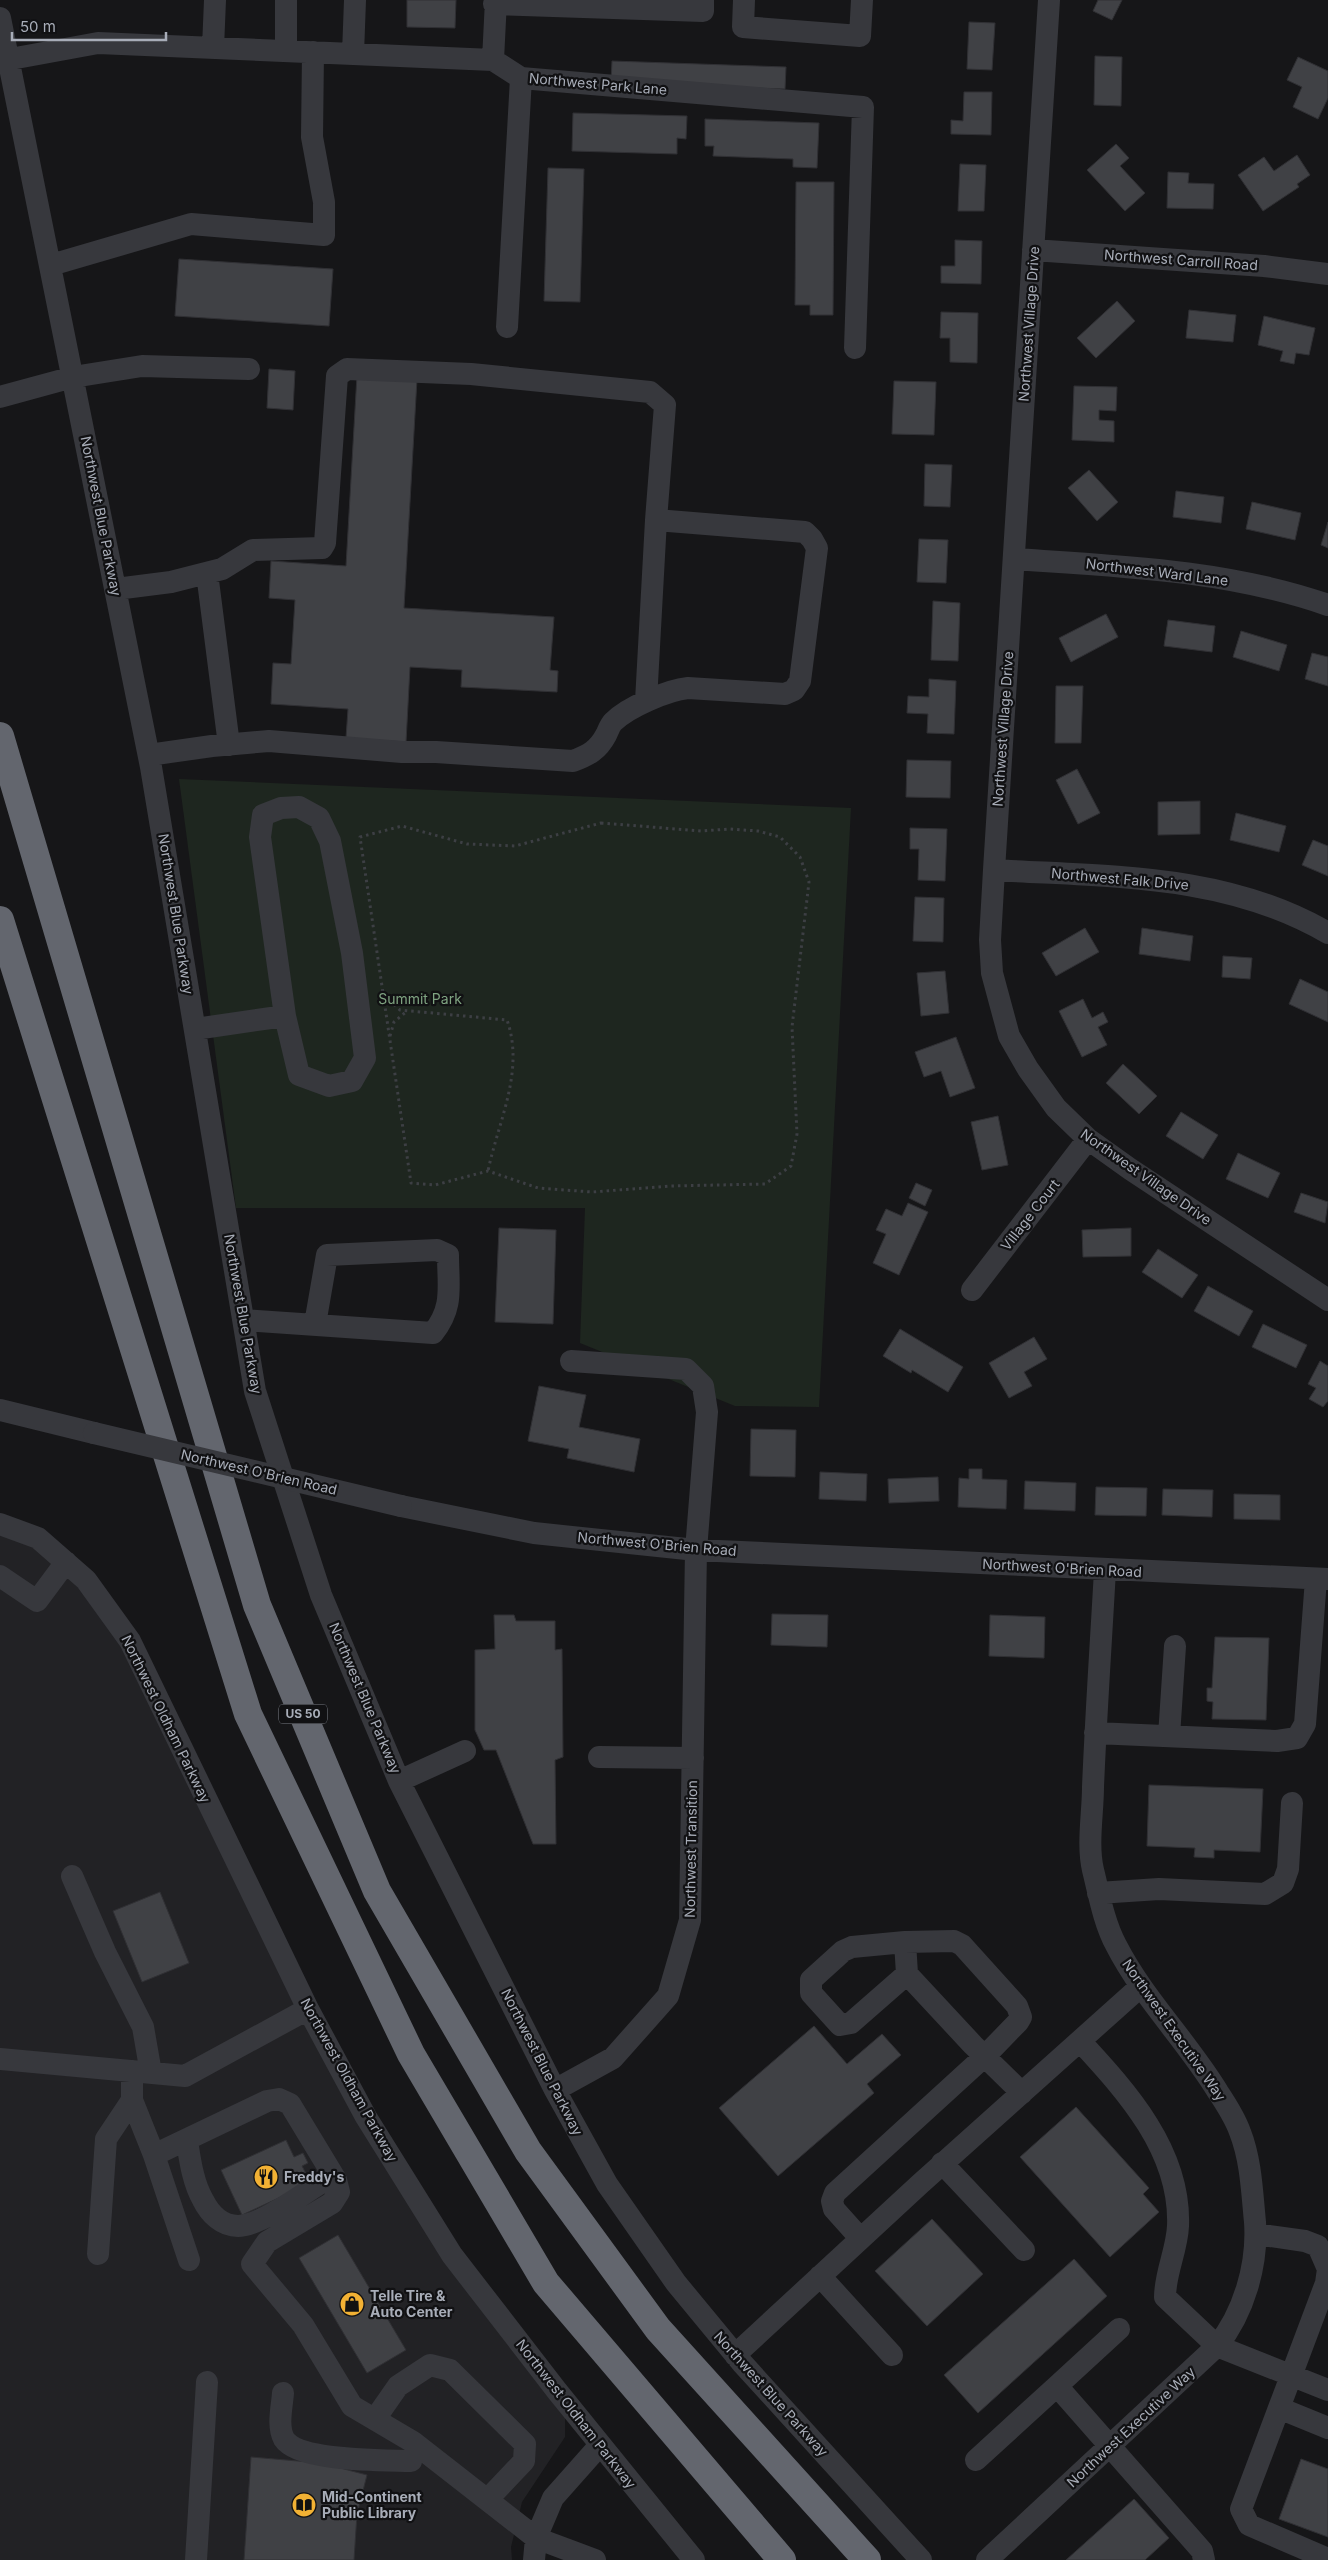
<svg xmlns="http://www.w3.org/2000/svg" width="1328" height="2560" viewBox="0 0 1328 2560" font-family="Inter,sans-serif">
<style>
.built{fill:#222225}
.green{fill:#1e261f}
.building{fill:#404145;stroke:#303034}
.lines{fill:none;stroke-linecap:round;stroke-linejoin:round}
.path{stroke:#3d3f44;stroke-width:3;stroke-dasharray:2.5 4;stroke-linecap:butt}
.minor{stroke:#37383d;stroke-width:22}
.highway{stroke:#63666e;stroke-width:28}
.minor-bridge{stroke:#37383d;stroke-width:22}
.labels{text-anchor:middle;stroke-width:4.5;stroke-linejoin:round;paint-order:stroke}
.shield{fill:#111113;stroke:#7b7e86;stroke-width:1}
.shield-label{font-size:12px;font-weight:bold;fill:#a8adb8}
.street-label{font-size:14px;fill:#a8adb8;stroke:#111113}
.park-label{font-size:14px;fill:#7fa381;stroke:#111113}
.poi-label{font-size:14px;font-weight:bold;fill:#a8adb8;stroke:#111113;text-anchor:start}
</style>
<rect width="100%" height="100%" fill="#161618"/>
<path class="built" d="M0 1525 12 1528 85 1590 118 1638 335 2069 565 2417V2437L522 2502 511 2547 512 2560H0Z"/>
<path class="green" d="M179 779 851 808 819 1407 735 1406 580 1343 585 1208H236Z"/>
<path class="building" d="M407 0H456L455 28 407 27Z
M1098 0H1122L1112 20 1093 11Z
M969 22 995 23 992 70 967 69Z
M1095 56 1122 57 1121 106 1094 105Z
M1298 57 1328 71V98L1318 119 1293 107 1302 87 1287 80Z
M612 61 786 67 785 89 611 83Z
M964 92H992L991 135 951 134V120L963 121Z
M573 113 687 116 686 139 677 138V154L572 151Z
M705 119 819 123 817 168 793 167V159L713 156 714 146H705Z
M1116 144 1129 158 1120 166 1145 193 1125 211 1087 170Z
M1297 155 1310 175 1297 184 1299 187 1263 211 1238 175 1264 157 1274 171Z
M960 164 986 165 984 211H958Z
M548 168 584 169 580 302 544 301Z
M1168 172 1189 173 1188 183 1214 184 1213 209 1167 208Z
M796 182H834L833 315H810V305H795Z
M955 240 982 241 981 284 941 283V266H955Z
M179 259 333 269 329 326 175 316Z
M1117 301 1135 321 1096 358 1077 338Z
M1189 310 1236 315 1233 342 1186 338Z
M941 312 978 313 977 363 950 362V338H940Z
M1264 316 1315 328 1309 355 1296 353 1294 364 1280 361 1283 351 1258 345Z
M269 369 295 371 293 410 267 408Z
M357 375 417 379 404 608 554 617 550 670 558 671 557 692 461 687 462 670 410 667 406 742 346 738 348 709 271 704 273 663 291 664 295 600 269 598 271 561 346 566Z
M894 381 936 382 934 435 892 434Z
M1074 386 1117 387 1116 411 1099 410V420L1114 421V442L1072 440Z
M925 464 952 465 950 507 924 506Z
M1089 470 1118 502 1097 521 1068 488Z
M1176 491 1224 497 1221 523 1173 517Z
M1252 502 1301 513 1295 540 1246 529Z
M1328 522V548L1321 545Z
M919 539 948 540 946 583 917 582Z
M933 601 960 603 958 661 931 660Z
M1106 614 1118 637 1071 662 1059 638Z
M1168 620 1215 626 1212 652 1164 646Z
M1241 631 1287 645 1279 671 1233 657Z
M1312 653 1328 657V686L1305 679Z
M929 679 956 681 954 734 927 733 928 714 907 713 908 696 929 697Z
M1056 686H1083L1081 743H1055Z
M907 760 951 761 950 798 906 797Z
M1077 769 1100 813 1078 824 1056 780Z
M1200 801V834L1158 835V802Z
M1236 813 1286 826 1279 852 1230 840Z
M910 828 947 829 945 881 918 880 919 849H910Z
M1313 840 1328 846V876L1302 865Z
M915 897 944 898 943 942 913 941Z
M1085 928 1099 952 1056 976 1042 953Z
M1142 928 1193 936 1190 961 1139 954Z
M1223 956 1252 958 1250 979 1222 977Z
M945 971 949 1013 921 1016 917 973Z
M1300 979 1328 992V1022L1289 1004Z
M1083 999 1092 1018 1103 1012 1108 1022 1098 1027 1107 1045 1082 1057 1059 1011Z
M956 1037 975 1088 950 1097 941 1071 924 1077 915 1052Z
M1123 1064 1157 1096 1139 1114 1106 1083Z
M1181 1112 1218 1135 1203 1159 1166 1136Z
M998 1116 1008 1165 982 1170 971 1122Z
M1238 1153 1280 1173 1268 1198 1226 1179Z
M916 1183 932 1190 925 1206 909 1198Z
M1301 1193 1328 1202 1325 1223 1294 1212Z
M908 1203 928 1212 899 1275 873 1263 886 1234 876 1230 886 1209 902 1216Z
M499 1228 556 1230 553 1324 495 1322Z
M1131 1228V1256L1083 1257 1082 1230Z
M1158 1249 1198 1275 1182 1298 1142 1272Z
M1208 1286 1253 1311 1239 1336 1194 1311Z
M1263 1324 1307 1345 1296 1368 1252 1347Z
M900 1329 963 1367 948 1392 912 1370 911 1373 883 1356Z
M1034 1337 1047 1359 1024 1372 1032 1386 1009 1398 989 1363Z
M1320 1361 1328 1366V1401L1323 1407 1309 1399 1316 1388 1308 1384Z
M539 1386 586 1395 579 1427 640 1439 634 1472 567 1458 569 1449 528 1441Z
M751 1429 796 1430 795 1477 750 1476Z
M969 1469H982V1479L1007 1480 1006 1509 958 1507 959 1478 969 1479Z
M820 1472 867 1474 866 1501 819 1499Z
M938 1477 939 1501 889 1503 888 1479Z
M1025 1481 1076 1483 1075 1511 1024 1509Z
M1096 1487 1147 1488 1146 1516 1095 1515Z
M1163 1489 1213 1490 1212 1517 1162 1515Z
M1234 1494 1280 1495V1520L1234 1519Z
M772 1614 828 1615 827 1647 771 1645Z
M494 1615H514L516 1621H555V1650L562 1649 563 1757 555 1760 556 1844H533L496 1750H484L475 1730V1650L495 1649Z
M990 1615 1045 1617 1044 1658 989 1656Z
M1215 1637 1269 1638 1266 1720 1212 1719 1213 1702 1207 1701V1688H1212Z
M1149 1785 1263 1789 1260 1852 1214 1850V1858L1194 1857 1195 1848 1147 1846Z
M160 1892 189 1963 142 1982 113 1911Z
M814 2026 847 2064 882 2034 901 2055 867 2084 874 2093 778 2176 719 2108Z
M1076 2107 1149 2188 1143 2194 1159 2212 1110 2257 1020 2157Z
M286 2140 294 2157 303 2153 308 2163 302 2166 311 2183 242 2215 221 2170Z
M932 2219 983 2274 927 2326 875 2271Z
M338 2235 406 2350 367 2373 299 2258Z
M1074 2259 1107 2296 978 2413 944 2375Z
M251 2457 321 2463 367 2475 357 2514 354 2560H244Z
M1301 2459 1328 2469V2537L1279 2519Z
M1134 2499 1169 2538 1145 2560H1066Z"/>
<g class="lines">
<path class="path" d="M601 823 701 831 730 829 758 831 780 837 800 857 809 882 792 1027 797 1134 791 1166 765 1184 670 1186 592 1192 538 1188 488 1171 435 1185 411 1183 360 837 402 826 467 844 515 846Z
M384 996 400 1010 507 1020C525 1071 498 1122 488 1171
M390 1036 394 1022 407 1011"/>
<path class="minor" d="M744 0 743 27 860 36 862 0
M1049 0 994 870 990 940 992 973 1009 1036 1028 1069 1056 1108 1088 1139 1130 1169 1328 1300
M494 4 703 11V0
M0 18 151 767 255 1391 321 1595 399 1781 555 2090 607 2184 676 2283 742 2363 921 2560
M213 48 215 0
M286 51V0
M353 54 355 0
M493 60 496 0
M0 61 98 43 493 60 521 78 863 107 855 348
M1033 250 1264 266 1328 274
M51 265 191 224 324 235V202L312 137 313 52
M507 327 521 78
M0 397 73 377 142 366 249 369
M1014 559C1119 566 1228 570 1328 605
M207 573 229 745
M116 589 171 582 222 569 253 550 322 548 325 543 337 376 347 369 471 374 650 392 665 405 656 520
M149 755 212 746 269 741 402 752H436L573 761C589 755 598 750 606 735 608 731 610 725 613 722 628 707 668 690 688 688L785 694 794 690 800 681 817 548 812 539 805 532 656 520 646 701
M994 870C1109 877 1225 873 1328 933
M195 1029 285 1016 299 1075 329 1086 352 1081 365 1058 352 953 330 841 319 818 299 807 281 808 263 815 260 837 285 1016
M972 1290 1088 1139
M243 1320 433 1333C454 1307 448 1287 448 1255L437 1250 327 1255 315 1324
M0 1410 94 1433
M401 1506 534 1533 696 1550 1328 1579
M0 1524 38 1538 86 1580 130 1641 308 2009 366 2117 452 2255 557 2391 694 2560
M0 1576 37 1601 66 1562
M1095 1733 1277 1741 1297 1738 1305 1724 1316 1579
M1169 1736 1175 1646
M599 1757 693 1758
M399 1781 465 1751
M72 1876 105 1952 143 2027 151 2073
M1098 1893 1159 1889 1265 1894 1283 1883 1288 1869 1292 1803
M907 1974 905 1942 852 1947 843 1951 811 1980V1993L840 2025 851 2023 907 1974 973 2045 1022 2093
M1080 2041C1127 2092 1181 2151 1178 2226 1177 2250 1165 2273 1165 2297L1217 2346 1328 2390
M0 2059 185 2076 308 2009
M132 2071V2100L154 2155 189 2260
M555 2090 613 2058 668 1996 690 1920 696 1550 707 1412 703 1386 686 1369 571 1361
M187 2141C190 2160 193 2183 203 2200 210 2214 222 2226 238 2226 262 2226 311 2188 333 2175
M154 2155 267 2101 279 2099 290 2104 336 2180 339 2192 332 2203 267 2242 252 2264 303 2325 352 2406 413 2442 536 2538 595 2560
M942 2163 1024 2250
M1256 2234 1305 2241 1318 2246 1328 2269 1326 2283 1241 2509 1249 2525 1328 2559
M860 2238 834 2209 832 2201 835 2193 985 2056 1018 2022 1021 2017 1017 2006 962 1945 954 1941 905 1942
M98 2254 106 2139 132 2100
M820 2276 892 2355
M735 2355 920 2184 1140 1987
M1057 2386 1119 2329
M283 2393C282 2407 277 2426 284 2439 299 2462 385 2460 411 2461
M1279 2408 1328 2428
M375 2419 398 2386 430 2365 450 2370 525 2444 524 2461 487 2500
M976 2460 1057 2386 1202 2551 1204 2560
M196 2560 207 2382
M534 2560 536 2538 553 2498 600 2445
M987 2560 1217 2346C1244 2313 1258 2264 1255 2222 1252 2192 1251 2160 1240 2132 1235 2118 1226 2104 1218 2092 1187 2041 1143 1998 1116 1945 1104 1923 1099 1894 1093 1870 1087 1844 1093 1813 1093 1787 1096 1714 1101 1642 1105 1570"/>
<path class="highway" d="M0 736 257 1605 377 1891 528 2151 658 2329 867 2560
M0 920 248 1714 411 2054 546 2283 782 2560"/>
<path class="minor-bridge" d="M94 1433 401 1506"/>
</g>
<defs>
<symbol id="restaurant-disc" viewBox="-11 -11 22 22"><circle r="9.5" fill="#f2b134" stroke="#111113"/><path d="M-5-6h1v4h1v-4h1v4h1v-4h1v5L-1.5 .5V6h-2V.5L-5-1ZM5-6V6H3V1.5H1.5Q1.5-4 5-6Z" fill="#111"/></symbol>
<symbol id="shop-disc" viewBox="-11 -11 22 22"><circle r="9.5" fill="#f2b134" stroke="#111113"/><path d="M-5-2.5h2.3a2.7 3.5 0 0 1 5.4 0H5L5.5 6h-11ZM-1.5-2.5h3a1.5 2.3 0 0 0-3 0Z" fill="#111"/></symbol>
<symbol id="library-disc" viewBox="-11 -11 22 22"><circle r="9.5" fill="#f2b134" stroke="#111113"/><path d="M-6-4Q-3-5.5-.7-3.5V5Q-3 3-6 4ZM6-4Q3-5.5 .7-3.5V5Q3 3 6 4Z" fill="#111"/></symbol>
</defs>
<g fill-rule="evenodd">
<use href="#restaurant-disc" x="252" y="2163" width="28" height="28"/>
<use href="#shop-disc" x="338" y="2290" width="28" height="28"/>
<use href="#library-disc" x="290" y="2491" width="28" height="28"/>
</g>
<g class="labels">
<rect class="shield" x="279" y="1704.5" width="48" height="19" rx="4"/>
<g class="shield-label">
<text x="303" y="1718">US 50</text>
</g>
<g class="street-label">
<text transform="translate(598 84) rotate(5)" y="5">Northwest Park Lane</text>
<text transform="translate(1181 260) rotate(4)" y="5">Northwest Carroll Road</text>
<text transform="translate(1029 324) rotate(-86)" y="5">Northwest Village Drive</text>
<text transform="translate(101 516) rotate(79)" y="5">Northwest Blue Parkway</text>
<text transform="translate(1157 572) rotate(7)" y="5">Northwest Ward Lane</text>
<text transform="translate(1003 729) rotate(-86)" y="5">Northwest Village Drive</text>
<text transform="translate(1120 879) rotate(5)" y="5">Northwest Falk Drive</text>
<text transform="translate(176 914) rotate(81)" y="5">Northwest Blue Parkway</text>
<text transform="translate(1146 1177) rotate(35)" y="5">Northwest Village Drive</text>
<text transform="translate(1030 1215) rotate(-52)" y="5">Village Court</text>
<text transform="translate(243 1314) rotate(80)" y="5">Northwest Blue Parkway</text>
<text transform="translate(259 1472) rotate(13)" y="5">Northwest O'Brien Road</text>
<text transform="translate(657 1544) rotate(5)" y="5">Northwest O'Brien Road</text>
<text transform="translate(1062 1568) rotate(3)" y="5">Northwest O'Brien Road</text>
<text transform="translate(365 1698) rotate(67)" y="5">Northwest Blue Parkway</text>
<text transform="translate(166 1719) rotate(64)" y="5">Northwest Oldham Parkway</text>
<text transform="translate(691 1849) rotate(-89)" y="5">Northwest Transition</text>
<text transform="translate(1174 2030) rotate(55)" y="5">Northwest Executive Way</text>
<text transform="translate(542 2062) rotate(63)" y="5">Northwest Blue Parkway</text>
<text transform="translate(349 2080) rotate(61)" y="5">Northwest Oldham Parkway</text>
<text transform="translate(771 2394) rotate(48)" y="5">Northwest Blue Parkway</text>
<text transform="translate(576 2414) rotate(52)" y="5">Northwest Oldham Parkway</text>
<text transform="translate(1131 2427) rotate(-43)" y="5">Northwest Executive Way</text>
</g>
<g class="park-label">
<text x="420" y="1004">Summit Park</text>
</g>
<g class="poi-label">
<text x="284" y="2182">Freddy's</text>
<text x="370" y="2301">Telle Tire &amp;<tspan x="370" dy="16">Auto Center</tspan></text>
<text x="322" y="2502">Mid-Continent<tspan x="322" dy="16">Public Library</tspan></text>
</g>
</g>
<path d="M12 32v8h154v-8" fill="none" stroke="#a8adb8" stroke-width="2.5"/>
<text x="20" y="32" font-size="15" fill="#a8adb8" stroke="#111113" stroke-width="4" paint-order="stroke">50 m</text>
</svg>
